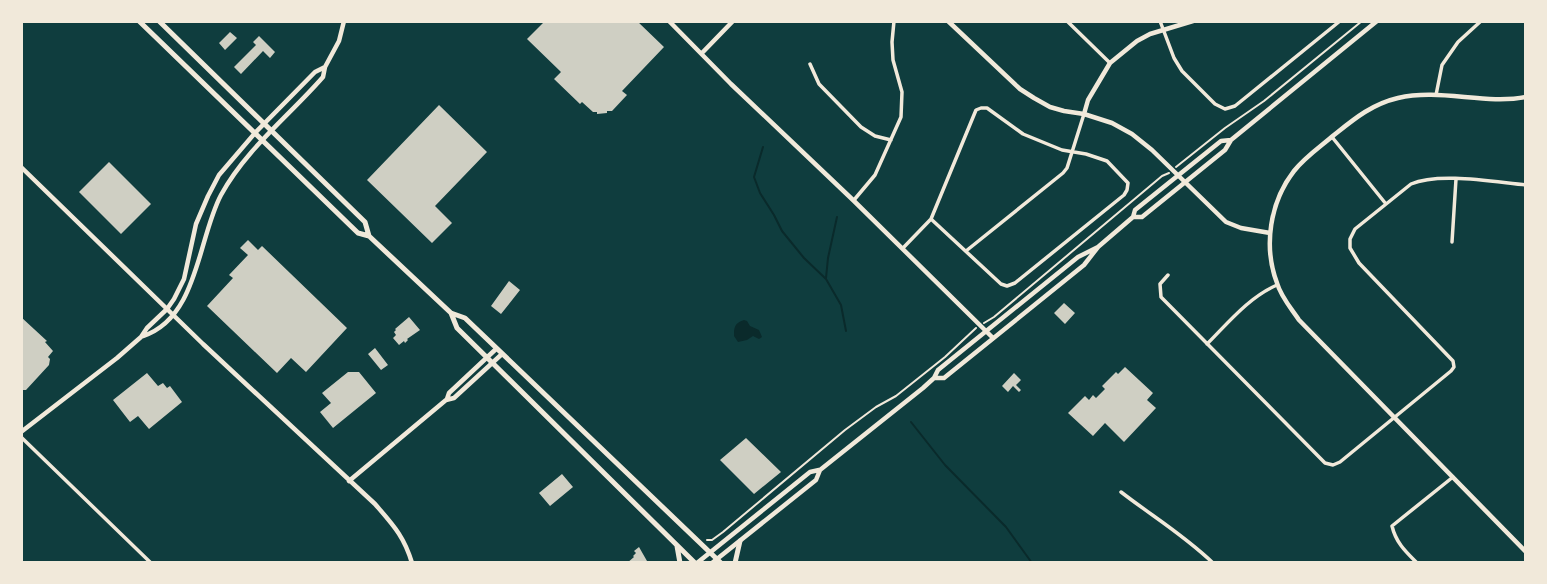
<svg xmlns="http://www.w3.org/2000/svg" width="1547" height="584" viewBox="0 0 1547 584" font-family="'Public Sans',sans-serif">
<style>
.water{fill:#0a2a2b}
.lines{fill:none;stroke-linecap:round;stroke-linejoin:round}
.stream{stroke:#0a2a2b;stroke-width:2}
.building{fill:#cfcfc3}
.path{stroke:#f1e9da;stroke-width:2}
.minor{stroke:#f1e9da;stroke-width:3.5}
.tertiary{stroke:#f1e9da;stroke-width:4.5}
.secondary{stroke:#f1e9da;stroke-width:4.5}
.primary{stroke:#f1e9da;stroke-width:5}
</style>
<rect width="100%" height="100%" fill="#0f3d3e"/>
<path class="water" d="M744 320 747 321 750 326 759 330 762 337 759 339 753 336 747 340 738 342 734 336C734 328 734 323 744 320Z"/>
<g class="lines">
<path class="stream" d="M763 147 754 177 760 193 774 215 782 231 804 258 826 279 841 305 846 331
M826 278 828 258 837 217
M911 422 945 465 1006 527 1032 563"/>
</g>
<path class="building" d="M545 21H637L664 47 622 91 627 95 612 111H607V113L597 114V112H593L582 102 580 104 554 79 561 72 527 39Z
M230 32 237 38 225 50 219 43Z
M259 36 275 52 270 58 263 51 241 74 234 67 256 45 253 42Z
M439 105 487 152 435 206 452 223 432 243 367 180Z
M109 162 151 204 121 234 79 192Z
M248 240 258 250 262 246 347 328 306 372 291 358 277 373 207 306 233 278 229 275 248 255 240 248Z
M509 281 520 290 501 314 491 306Z
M1064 303 1075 313 1065 324 1054 313Z
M21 317 47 341 45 342 53 351 48 357 50 359 49 365 26 390H23L21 388Z
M409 317 420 330 407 339 408 340 405 343 404 341 399 345 393 338 396 335 394 332 396 330 395 329Z
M375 348 388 365 381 370 368 354Z
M1125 367 1153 393 1147 400 1156 408 1124 442 1105 423 1093 436 1068 413 1085 396 1089 400 1093 395 1096 398 1105 389 1102 386 1116 372 1118 374Z
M348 372H359L376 393 333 428 320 412 331 403 322 393Z
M147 373 158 386 163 383 167 388 170 386 182 402 149 429 138 416 130 422 113 400Z
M1014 373 1021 380 1016 385 1021 390 1019 392 1013 386 1008 392 1002 386Z
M746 438 781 472 754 494 720 460Z
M562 474 573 487 550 506 539 493Z
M639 547 647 561 644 563H627L634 557 633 556 636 553 634 551Z"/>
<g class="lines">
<path class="path" d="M1176 167 1225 128 1264 101 1362 21
M984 323 994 317 1162 176 1169 173
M707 540H712L723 532 845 430 876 407 896 396 945 357 976 328"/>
<path class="minor" d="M1067 21 1110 63
M1160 21 1174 58 1182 71 1215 104 1225 109 1235 106 1340 21
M810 64 819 84 861 127 875 136 891 140
M1436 95 1442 65 1458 42 1481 21
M1332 137 1386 204
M854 200 875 175 901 117 902 92 893 60 892 42 894 21
M1452 242 1456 179
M903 248 931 219 976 110 981 108H987L1023 134 1062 150 1086 154 1107 161 1128 183 1127 190 1124 195 1015 283 1007 286 1001 284 931 219
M966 251 1063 173 1067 168 1084 114
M1168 275 1160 284 1161 297 1325 463 1333 465 1340 462 1451 371 1454 367 1453 361 1359 263 1350 248V239L1355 229 1411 184C1439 172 1494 182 1526 185
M1207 344C1228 323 1249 297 1277 285
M21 437 151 563
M1121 492C1152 516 1184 535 1213 563
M1417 563C1406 552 1396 543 1392 526L1453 477"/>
<path class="tertiary" d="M669 21 731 84 853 200 993 338
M948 21 1020 89 1034 98 1050 107 1064 111 1084 114 1112 123 1132 134 1152 150 1226 222 1241 228 1270 233
M702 53 733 21
M1526 97C1484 105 1440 88 1398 98 1372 104 1354 119 1334 135 1320 147 1305 157 1294 171 1270 202 1263 246 1277 283 1281 297 1291 308 1299 320L1526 552
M1084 114 1088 100 1110 63 1137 41 1150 34 1193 21
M21 167 203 344 375 504C393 525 404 536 412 563
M143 336C198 318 198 238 221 195 246 149 289 116 323 77L325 67 339 41 344 21
M447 399 449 393 496 349
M21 432 117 358 141 337 147 328 167 309 174 299 184 279 196 224 208 196 219 175 255 133 315 72 325 67
M349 481 446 400 454 398 502 354"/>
<path class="secondary" d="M1133 217H1142L1225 150 1231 140 1377 21
M934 378H944L1084 265 1098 247 1133 217 1135 210 1221 141 1231 140
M697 563 810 472 819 470
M712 563 816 480 820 470 923 388 934 378 938 370 1078 257 1098 247"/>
<path class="primary" d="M139 21 358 233 369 236 451 313 465 318 721 563
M159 21 365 222 369 236
M451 313 457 328 695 563
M677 546 680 563
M735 563 740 541"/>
</g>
<rect width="1547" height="584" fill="none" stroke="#f1e9da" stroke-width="46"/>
</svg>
